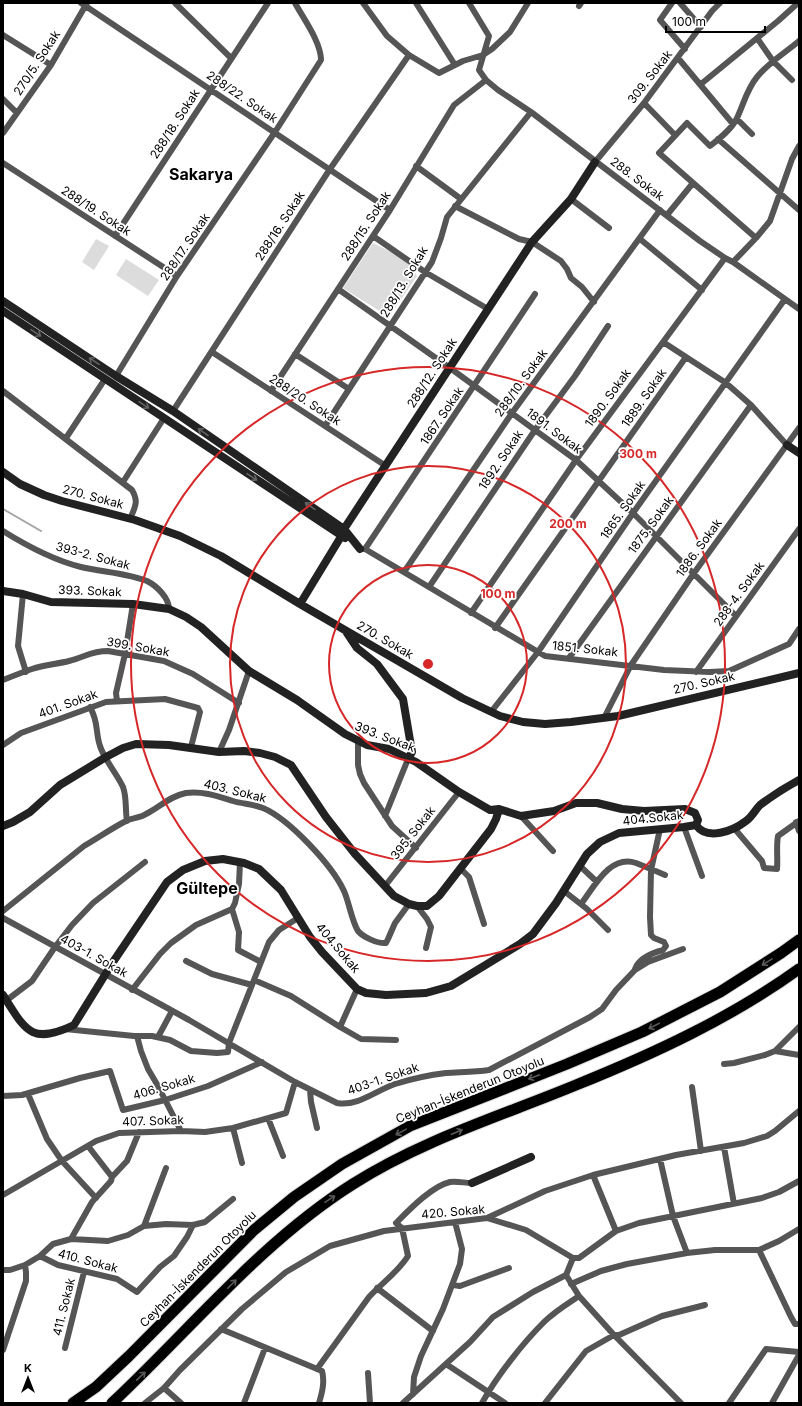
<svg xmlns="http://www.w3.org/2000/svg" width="802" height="1406" viewBox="0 0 802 1406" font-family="Inter,sans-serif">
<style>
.green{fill:#dcdcdc}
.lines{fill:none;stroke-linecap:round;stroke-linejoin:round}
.stream{stroke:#a3a3a3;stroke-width:2}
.highway-casing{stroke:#dbdbdb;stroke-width:13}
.street{stroke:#555;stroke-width:6}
.secondary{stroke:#222;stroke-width:8}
.highway{stroke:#000;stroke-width:11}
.oneway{stroke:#646464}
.oneway2{stroke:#595959}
.ring{fill:none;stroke:#d62828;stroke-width:2}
.labels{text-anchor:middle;stroke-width:3.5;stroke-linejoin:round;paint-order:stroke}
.street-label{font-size:12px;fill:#000;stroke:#fff}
.district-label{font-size:16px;font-weight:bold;fill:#000;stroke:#fff}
.centre{fill:#d62828;stroke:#fff;stroke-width:2}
.ring-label{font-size:12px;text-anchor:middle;font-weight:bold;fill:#d62828;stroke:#fff;stroke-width:3.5;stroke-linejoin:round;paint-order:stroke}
</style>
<rect width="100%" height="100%" fill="#fff"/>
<path class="green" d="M96 239 109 246 94 270 82 262Z
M373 243 395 254 410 265 417 276 389 317 343 288Z
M126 259 159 280 148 296 116 275Z"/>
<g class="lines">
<path class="stream" d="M3 509 41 531"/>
<defs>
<path id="highway" d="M73 1403 96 1387 129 1356 254 1230 294 1197 342 1164 410 1126 567 1064 642 1032 720 992 781 953 799 940
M112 1403C191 1329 261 1242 353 1184 422 1140 501 1116 576 1085 653 1054 731 1018 799 969"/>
</defs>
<use href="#highway" class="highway-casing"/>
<path class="street" d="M81 3 390 210
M175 3 231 58
M363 3 387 36 409 55 439 73 463 61 483 55 492 49 510 32 528 3
M416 3 455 65
M469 3 489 36 479 70 486 80 498 90 531 112 700 241 725 258 733 262 799 309
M672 3 660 20 685 49
M680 3 701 27
M579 6 581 3
M3 35 51 65
M757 38 773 61 792 80
M678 58 733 124
M701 84 778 21 798 3
M3 99 17 113
M644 103 675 135
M737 119 752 134
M3 133 51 65 87 3
M718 139 799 210
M595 162 644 103 712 11 720 3
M3 163 177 276
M416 166 461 199
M571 199 609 228
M455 206 519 239 532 242 561 261 567 269 571 278 582 287 594 302
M667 215 693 183
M115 236 268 3
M373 236 425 272 488 309
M756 238 659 153 687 123 710 146C719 139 732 129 737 118 744 103 747 89 757 77 769 62 785 53 799 41
M640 239 702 290
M733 262 756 238 770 221 792 159 799 146
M338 289 450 368 576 460 633 513 736 616
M663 342 726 383 751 405 787 445
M212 352 386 466
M295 354 349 389
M116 376 177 276 275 132 321 60C321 42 303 18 295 3
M3 391 132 490C139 502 135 507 130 519
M271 391 390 210 454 105 486 80
M173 411 330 169 409 55
M325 426 432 262 441 238 447 217 531 112
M66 438 105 379
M123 482 164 418
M3 531C27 546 53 560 81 567 102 572 127 573 147 581 157 586 169 598 169 609
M360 549H365L545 656 664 670 710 672 729 671 789 644 799 629
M365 549 535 294
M404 572 512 413 660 210
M429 587 535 430 575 376 608 326
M23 594 18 646 26 672
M471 613 576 460 725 258
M495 628 686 357
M569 658 751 405
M696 672 799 529
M3 680C13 676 23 672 32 669 44 665 57 664 69 661 85 657 91 651 108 651L164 661 193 674 239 703
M117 701 116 693 125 654 133 604
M90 707C99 723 95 731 100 746 104 759 117 774 123 787 127 798 125 809 127 821
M491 712 538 652 633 513 785 299
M604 718 631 665 694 573 799 428
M358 741V765L360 774 364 783 392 826 416 848
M3 745 21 733 106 702 165 699 198 708 200 712 191 747
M219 752 229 730 249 671
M385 816 408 759
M521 816 553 851
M796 822 799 831
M684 827 702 876
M734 828 762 861 764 868 777 869C778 858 776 847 778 836L799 821
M580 866 597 882
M460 868 469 877 484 924
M385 886 459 792
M564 891 587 909 608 930
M581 904C594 887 610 854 636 863 646 867 656 871 665 875
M417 906 427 919 431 927 426 948
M232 909 239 932 238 950 261 962
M3 911 84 846C98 838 112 828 126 821 132 818 140 818 146 814 160 807 170 796 186 793 203 791 217 796 233 801 243 804 253 804 263 808 289 819 332 865 344 891 349 902 352 922 358 931 363 937 378 944 386 943L388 939 395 923 409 904
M3 918 189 1020 295 1082 337 1103C357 1107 377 1090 395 1084 411 1079 429 1075 446 1073 461 1072 475 1072 489 1070L590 1017 602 1009 616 990 635 970 648 962 683 949
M186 961 212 974 252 985
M635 969C639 958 652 953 663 950L666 946 664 942 654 938 651 935 650 917 651 870 660 829
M254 980 291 996 340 1027 361 1039 396 1040
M132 990 160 954 171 943 196 925 232 909 235 903 239 884 240 862
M7 1000 32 981 55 947 72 925 93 903 145 862
M340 1027 357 989
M65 1029 134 1036H152L170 1040 191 1051 217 1053 228 1052 229 1043 269 942 279 930 298 918
M137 1036 141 1051 148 1069 158 1086 181 1131
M158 1037 172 1011
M775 1051 799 1027
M724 1064 734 1063 765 1055 775 1051 799 1055
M692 1087 701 1151
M310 1090 311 1102 317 1128
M28 1094 47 1139 62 1161 96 1198
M3 1096 22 1095 80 1078 110 1071 123 1110 165 1100 208 1086 262 1062
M268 1118 283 1156
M233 1128 242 1163
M88 1146 112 1177
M724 1147 734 1204
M660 1159 673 1216 687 1253
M593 1175 616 1231
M3 1195 96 1141 119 1133 181 1131 205 1132 233 1128 286 1113 295 1082
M487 1218 545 1191 593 1175 676 1155 744 1143 767 1136 775 1131 799 1111
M144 1226 166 1168
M71 1239 92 1202 111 1181 112 1177 127 1161 139 1132
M759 1250 791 1317 795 1324H799
M40 1256 58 1265 117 1279 137 1292 160 1267 174 1256 187 1237 193 1225
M3 1270H10L25 1265 40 1256 53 1244 71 1239 108 1241 128 1235 144 1226 166 1224 193 1225 205 1222 233 1199
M566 1275 579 1296 614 1335 681 1403
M571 1284 601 1271 627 1264 687 1253 715 1250H759L779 1241 799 1229
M453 1285 460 1286 509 1268
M377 1288 433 1331
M221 1329 322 1371C325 1382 322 1393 319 1403
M65 1348 84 1272
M3 1350 26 1281V1272L25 1265
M446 1364 505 1403
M317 1369 369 1297C382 1283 398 1272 408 1256L402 1228 396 1223C409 1210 432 1186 450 1182 457 1181 465 1183 472 1183
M368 1373 370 1403
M164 1388 181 1403
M413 1394 414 1377 421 1356 443 1309 460 1264 462 1249 455 1222
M145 1403 164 1388 180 1370 242 1309 286 1272 330 1246 384 1231 487 1218 526 1230 573 1258H579L616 1231 639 1223 762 1198 779 1192 799 1181
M244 1403 265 1348
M403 1403 470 1342 493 1317 533 1292 566 1275 573 1258
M482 1403C497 1376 522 1344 544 1322 554 1312 567 1304 579 1296
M545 1403 586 1351 614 1335H619L662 1316 705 1305
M729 1403 766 1349 799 1352
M772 1403 799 1355"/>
<path class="secondary" d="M3 301 116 376 173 411 344 529 360 549
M3 311 345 538
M787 445 799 453
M3 472 20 484 44 495 62 501 135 520 180 536 221 556 300 604 462 698 500 716 523 722 545 724 571 722 618 716 799 673
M3 591 23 594 51 602 133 604 169 609 186 617 201 627 249 671 297 700 345 734 367 745 389 749 416 762 459 792 490 810 499 809 521 816 554 811 576 803H597L622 809 644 811 685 809 695 813 698 820 696 825C707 841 733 831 746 821 752 817 755 810 760 805 772 796 786 787 799 780
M300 604 342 535 344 529 532 242 571 199 595 162
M347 633 357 648 377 664 403 699 412 752 408 759
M3 826 13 822 30 812 60 785 106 757 123 748 136 744 169 745 219 752 244 751 260 753 275 757 291 765 326 817 355 854 394 896 409 904 417 906H427L439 896 491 829 496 819 499 809
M3 995C25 1029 30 1046 74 1025L113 962 167 882 183 870 205 861 223 859 244 863 259 869 281 890 310 937 322 952 357 989 366 993 386 995 426 993 451 986 520 944 533 934 556 903 587 854 600 842 619 833 684 827 696 825
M472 1183 531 1157"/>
<use href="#highway" class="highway"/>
</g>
<defs><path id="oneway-shaft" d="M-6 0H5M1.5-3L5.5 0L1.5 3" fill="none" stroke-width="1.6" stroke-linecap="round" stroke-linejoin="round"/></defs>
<g class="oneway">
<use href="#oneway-shaft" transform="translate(36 333) rotate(34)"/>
<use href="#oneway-shaft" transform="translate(94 361) rotate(-146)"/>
<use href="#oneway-shaft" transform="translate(144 405) rotate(34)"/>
<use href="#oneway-shaft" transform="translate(203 432) rotate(-145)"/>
<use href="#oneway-shaft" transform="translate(252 477) rotate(34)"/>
<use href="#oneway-shaft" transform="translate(310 506) rotate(-145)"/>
</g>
<g class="oneway2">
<use href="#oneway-shaft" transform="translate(767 962) rotate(148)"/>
<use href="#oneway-shaft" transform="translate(654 1026) rotate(153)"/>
<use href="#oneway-shaft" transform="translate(534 1077) rotate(159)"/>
<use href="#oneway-shaft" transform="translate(401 1132) rotate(151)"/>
<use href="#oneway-shaft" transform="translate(457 1132) rotate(-23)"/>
<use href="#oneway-shaft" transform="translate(330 1199) rotate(-34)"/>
<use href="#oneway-shaft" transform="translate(232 1284) rotate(-45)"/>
<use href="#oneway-shaft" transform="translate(141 1376) rotate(-43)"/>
</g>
<g class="ring">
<circle cx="428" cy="664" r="99"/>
<circle cx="428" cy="664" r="198"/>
<circle cx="428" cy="664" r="297"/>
</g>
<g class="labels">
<g class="street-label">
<text transform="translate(37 63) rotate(-57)" y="4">270/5. Sokak</text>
<text transform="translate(650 77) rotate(-52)" y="4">309. Sokak</text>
<text transform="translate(242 97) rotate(34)" y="4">288/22. Sokak</text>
<text transform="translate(175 124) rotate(-57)" y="4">288/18. Sokak</text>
<text transform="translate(637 179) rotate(37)" y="4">288. Sokak</text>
<text transform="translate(96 211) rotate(33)" y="4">288/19. Sokak</text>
<text transform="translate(280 226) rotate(-57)" y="4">288/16. Sokak</text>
<text transform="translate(366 226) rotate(-57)" y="4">288/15. Sokak</text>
<text transform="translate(185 247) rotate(-56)" y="4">288/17. Sokak</text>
<text transform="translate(404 282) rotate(-59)" y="4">288/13. Sokak</text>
<text transform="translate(432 373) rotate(-57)" y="4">288/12. Sokak</text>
<text transform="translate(521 383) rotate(-54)" y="4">288/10. Sokak</text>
<text transform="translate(608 398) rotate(-54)" y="4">1890. Sokak</text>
<text transform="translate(644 398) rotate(-55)" y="4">1889. Sokak</text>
<text transform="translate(305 400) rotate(33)" y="4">288/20. Sokak</text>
<text transform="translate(442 416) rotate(-56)" y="4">1867. Sokak</text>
<text transform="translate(554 431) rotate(37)" y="4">1891. Sokak</text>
<text transform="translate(501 460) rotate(-56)" y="4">1892. Sokak</text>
<text transform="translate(93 497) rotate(15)" y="4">270. Sokak</text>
<text transform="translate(623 510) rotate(-55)" y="4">1865. Sokak</text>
<text transform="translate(651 525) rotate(-54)" y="4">1875. Sokak</text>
<text transform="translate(699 548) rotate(-54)" y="4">1886. Sokak</text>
<text transform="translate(93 556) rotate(15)" y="4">393-2. Sokak</text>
<text transform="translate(90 591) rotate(2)" y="4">393. Sokak</text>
<text transform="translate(739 594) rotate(-54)" y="4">288-4. Sokak</text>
<text transform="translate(385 640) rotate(30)" y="4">270. Sokak</text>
<text transform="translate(138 647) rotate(10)" y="4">399. Sokak</text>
<text transform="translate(585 649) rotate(6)" y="4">1851. Sokak</text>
<text transform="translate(704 683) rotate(-13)" y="4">270. Sokak</text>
<text transform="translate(68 704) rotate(-20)" y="4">401. Sokak</text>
<text transform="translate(385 737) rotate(21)" y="4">393. Sokak</text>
<text transform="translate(235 791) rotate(14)" y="4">403. Sokak</text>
<text transform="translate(653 818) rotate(-6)" y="4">404.Sokak</text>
<text transform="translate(413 833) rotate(-52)" y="4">395. Sokak</text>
<text transform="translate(338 948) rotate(50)" y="4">404.Sokak</text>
<text transform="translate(94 956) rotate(29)" y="4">403-1. Sokak</text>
<text transform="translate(383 1079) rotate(-19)" y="4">403-1. Sokak</text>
<text transform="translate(164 1087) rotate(-16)" y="4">406. Sokak</text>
<text transform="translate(470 1090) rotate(-22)" y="4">Ceyhan-İskenderun Otoyolu</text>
<text transform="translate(153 1121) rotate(-2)" y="4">407. Sokak</text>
<text transform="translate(453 1212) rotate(-5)" y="4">420. Sokak</text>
<text transform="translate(88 1261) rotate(15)" y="4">410. Sokak</text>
<text transform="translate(198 1269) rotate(-45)" y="4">Ceyhan-İskenderun Otoyolu</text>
<text transform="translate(64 1307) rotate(-76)" y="4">411. Sokak</text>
</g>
<g class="district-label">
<text x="201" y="180">Sakarya</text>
<text x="207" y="894">Gültepe</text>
</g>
</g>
<circle cx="428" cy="664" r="6" class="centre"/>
<g class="ring-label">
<text x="638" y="458">300 m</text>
<text x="568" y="528">200 m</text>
<text x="498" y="598">100 m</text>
</g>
<rect width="802" height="1406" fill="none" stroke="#000000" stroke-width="8"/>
<g transform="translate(28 1378)" stroke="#ffffff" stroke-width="3" paint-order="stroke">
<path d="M0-3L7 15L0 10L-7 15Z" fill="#000000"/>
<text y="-6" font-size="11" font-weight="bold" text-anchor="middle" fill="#000000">K</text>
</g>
<path d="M666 26v6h99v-6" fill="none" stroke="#000000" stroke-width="2"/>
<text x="672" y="26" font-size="12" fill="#000000" stroke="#ffffff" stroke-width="3" paint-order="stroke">100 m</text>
</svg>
